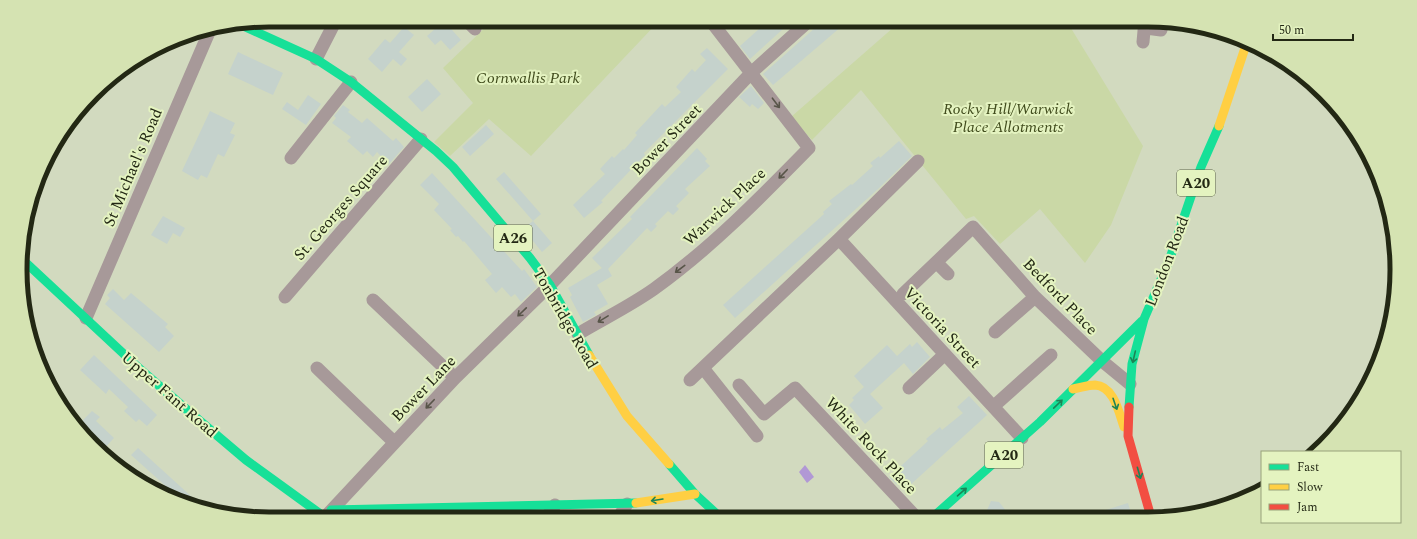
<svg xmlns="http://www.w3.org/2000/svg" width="1417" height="539" viewBox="0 0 1417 539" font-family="Spectral,serif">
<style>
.green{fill:#cad8a6}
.water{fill:#b198d5}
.building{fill:#c5d2cc}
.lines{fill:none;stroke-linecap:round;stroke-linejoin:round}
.street{stroke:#a79999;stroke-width:13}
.fast{stroke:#16e098;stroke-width:9}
.slow{stroke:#ffcf43;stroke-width:9}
.jam{stroke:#f24e42;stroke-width:9}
.oneway{stroke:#585549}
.oneway2{stroke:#1c8456}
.labels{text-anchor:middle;stroke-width:4;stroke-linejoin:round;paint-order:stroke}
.shield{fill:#e4f3c0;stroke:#5d6548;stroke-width:1}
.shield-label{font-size:15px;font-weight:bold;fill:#232814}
.park-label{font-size:16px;font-style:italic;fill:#414c1d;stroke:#e4f3c0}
.street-label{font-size:16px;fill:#232814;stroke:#e4f3c0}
.rim{fill:none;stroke:#232814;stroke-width:5}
</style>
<rect width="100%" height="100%" fill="#d2dabf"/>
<path class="green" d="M493 20H660L531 156 489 119 450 156 434 142 473 103 443 68Z
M902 20H1066L1143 146 1111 225 1085 263 1040 209 1000 244 974 216 966 219 861 90 812 140 791 117Z"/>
<path class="water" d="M805 465 814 477 807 483 799 472Z"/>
<path class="building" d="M769 20H793L750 59 740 46Z
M824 20H849L773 85 763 74Z
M444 21 461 40 450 50 441 40 435 45 427 36Z
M404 27 414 35 399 52 407 59 401 66 393 59 382 72 368 59 385 39 390 43Z
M707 48 728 69 644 153 645 155 601 201 603 202 584 218 573 205 605 174 600 169 612 156 614 158 623 149 624 150 637 135 635 133 662 104 665 107 681 92 676 87 692 69 695 72 706 60 700 54Z
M238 52 283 73 273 95 228 74Z
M427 79 441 94 422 112 408 97Z
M751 86 764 103 758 109 752 104 750 107 739 97Z
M308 95 321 104 306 125 282 109 287 102 298 110Z
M343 105 350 110 348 112 362 123 367 118 393 141 396 138 404 147 389 164 377 152 373 157 367 151 363 155 347 141 351 137 332 123 336 118 334 116Z
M210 111 235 123 230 133 235 135 224 157 218 154 207 178 201 175 198 180 182 171Z
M486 125 494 134 470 156 462 147Z
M899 141 912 156 878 189 735 318 723 305 824 214 823 212 832 204 829 201 851 184 852 185 873 166 870 163 879 156 880 158Z
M697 148 707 159 705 161 710 166 685 189 689 193 676 206 679 209 673 215 668 211 655 224 657 226 651 232 647 228 608 269 612 276 597 285 608 304 594 312 596 315 583 322 570 297 572 295 568 288 602 268 592 258 632 219 630 217Z
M504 172 541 214 533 221 496 179Z
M432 173 522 271 524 269 537 287 521 302 515 294 511 297 502 287 496 293 485 280 492 274 464 241 463 242 458 236 456 237 450 230 452 229 434 210 439 204 420 185Z
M163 216 185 228 180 237 173 233 167 244 151 235Z
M533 221 552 243 542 252 523 229Z
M113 289 124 300 131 293 168 324 165 327 174 336 159 352 105 304 110 298 107 295Z
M917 342 930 357 913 374 904 363 870 394 883 408 865 424 849 405 854 400 852 398 864 387 854 376 887 345 897 356 910 344 912 347Z
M94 355 157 415 147 426 139 419 136 422 124 411 128 407 109 389 106 394 80 370Z
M969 396 987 415 908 487 902 481 897 485 889 477 928 441 926 439 940 427 942 430 963 413 957 407Z
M92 411 100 417 96 421 114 438 102 451 78 425Z
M138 448 203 507 202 509 178 497 131 455Z
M991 501 999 502 1011 517H984Z
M1128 503 1132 517H1091L1090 515Z"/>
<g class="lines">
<path class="street" d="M466 20 475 29
M1146 28 1161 30
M1143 42 1145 20
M316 59 336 20
M291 158 351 82
M839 239 1022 438
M937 263 948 274
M903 294 973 227 1035 297 1102 361 1130 384
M285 297 421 139
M373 300 455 378
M86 318 210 30
M995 332 1035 297
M578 334C603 319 630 306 654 289 711 248 760 198 809 148L710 20
M317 368 394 442
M703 368 757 436
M690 380 839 239 918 161
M739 385 764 414 795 388 916 517
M909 388 945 354
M994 406 1051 355
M328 514 455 378 550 285 752 72 810 20
M546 518 555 505
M618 518 627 504"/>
<path class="fast" d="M241 25 316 59 351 82 436 151 453 167 530 258 550 285 589 355
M23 260 141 370 200 421 246 460 326 518
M1129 407 1132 364 1144 319 1169 261 1201 167 1219 126
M669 464 695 494 721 518
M331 510 636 503
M933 517 1040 422 1142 321"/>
<path class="slow" d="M1219 126 1246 45
M589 355 627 416 669 464
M1073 389C1080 388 1088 385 1095 385 1114 386 1119 413 1124 427
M636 503 695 494"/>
<path class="jam" d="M1129 407 1128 436 1151 517"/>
</g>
<defs><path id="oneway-shaft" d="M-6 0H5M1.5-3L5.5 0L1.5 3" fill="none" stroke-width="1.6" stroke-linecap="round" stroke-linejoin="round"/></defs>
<g class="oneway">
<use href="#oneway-shaft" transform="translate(776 103) rotate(53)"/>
<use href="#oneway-shaft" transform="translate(783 174) rotate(134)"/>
<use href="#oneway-shaft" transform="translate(680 269) rotate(143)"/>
<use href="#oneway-shaft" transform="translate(522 312) rotate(136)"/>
<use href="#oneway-shaft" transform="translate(603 319) rotate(149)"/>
<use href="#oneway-shaft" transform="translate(430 404) rotate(134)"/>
</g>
<g class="oneway2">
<use href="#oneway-shaft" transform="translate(1134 357) rotate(103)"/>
<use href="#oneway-shaft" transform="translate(1058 404) rotate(-44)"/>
<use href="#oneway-shaft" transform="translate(1115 404) rotate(71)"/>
<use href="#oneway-shaft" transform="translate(1139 473) rotate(74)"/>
<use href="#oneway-shaft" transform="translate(962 492) rotate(-41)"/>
<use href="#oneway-shaft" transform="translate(657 500) rotate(171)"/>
</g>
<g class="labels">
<g class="shield">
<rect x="1177" y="170" width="38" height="26" rx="3"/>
<rect x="494" y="225" width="38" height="26" rx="3"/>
<rect x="985" y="442" width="38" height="26" rx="3"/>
</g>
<g class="shield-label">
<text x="1196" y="188">A20</text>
<text x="513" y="243">A26</text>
<text x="1004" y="460">A20</text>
</g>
<g class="park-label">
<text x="528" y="83">Cornwallis Park</text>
<text x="1008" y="114">Rocky Hill/Warwick<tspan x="1008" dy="18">Place Allotments</tspan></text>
</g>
<g class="street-label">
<text transform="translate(666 139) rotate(-46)" y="6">Bower Street</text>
<text transform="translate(132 167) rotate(-67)" y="6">St Michael's Road</text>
<text transform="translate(724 206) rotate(-43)" y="6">Warwick Place</text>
<text transform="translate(340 207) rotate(-49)" y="6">St. Georges Square</text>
<text transform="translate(1166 261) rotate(-69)" y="6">London Road</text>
<text transform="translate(1061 296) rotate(46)" y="6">Bedford Place</text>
<text transform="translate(566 318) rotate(60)" y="6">Tonbridge Road</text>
<text transform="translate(943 327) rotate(47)" y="6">Victoria Street</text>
<text transform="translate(423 388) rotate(-46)" y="6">Bower Lane</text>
<text transform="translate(170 394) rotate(41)" y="6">Upper Fant Road</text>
<text transform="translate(872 445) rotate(47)" y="6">White Rock Place</text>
</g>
</g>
<path d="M0 0H1417V539H0ZM269 27H1148A242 242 0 0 1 1390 269V270A242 242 0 0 1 1148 512H269A242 242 0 0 1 27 270V269A242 242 0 0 1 269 27Z" fill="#d5e3b2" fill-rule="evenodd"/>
<path class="rim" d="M269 27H1148A242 242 0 0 1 1390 269V270A242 242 0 0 1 1148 512H269A242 242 0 0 1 27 270V269A242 242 0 0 1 269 27Z"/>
<rect x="1261" y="451" width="140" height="72" fill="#e4f3c0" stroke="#97a27b"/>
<rect x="1269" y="464" width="20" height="6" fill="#16e098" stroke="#97a27b"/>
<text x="1297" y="471" font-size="12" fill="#232814">Fast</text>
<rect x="1269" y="484" width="20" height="6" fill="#ffcf43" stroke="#97a27b"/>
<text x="1297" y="491" font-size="12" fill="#232814">Slow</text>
<rect x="1269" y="504" width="20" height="6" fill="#f24e42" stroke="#97a27b"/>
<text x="1297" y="511" font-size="12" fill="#232814">Jam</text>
<path d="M1273 34v6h80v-6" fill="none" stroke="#232814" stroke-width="2"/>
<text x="1279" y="34" font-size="12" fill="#232814" stroke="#e4f3c0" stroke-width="3" paint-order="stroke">50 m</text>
</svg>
